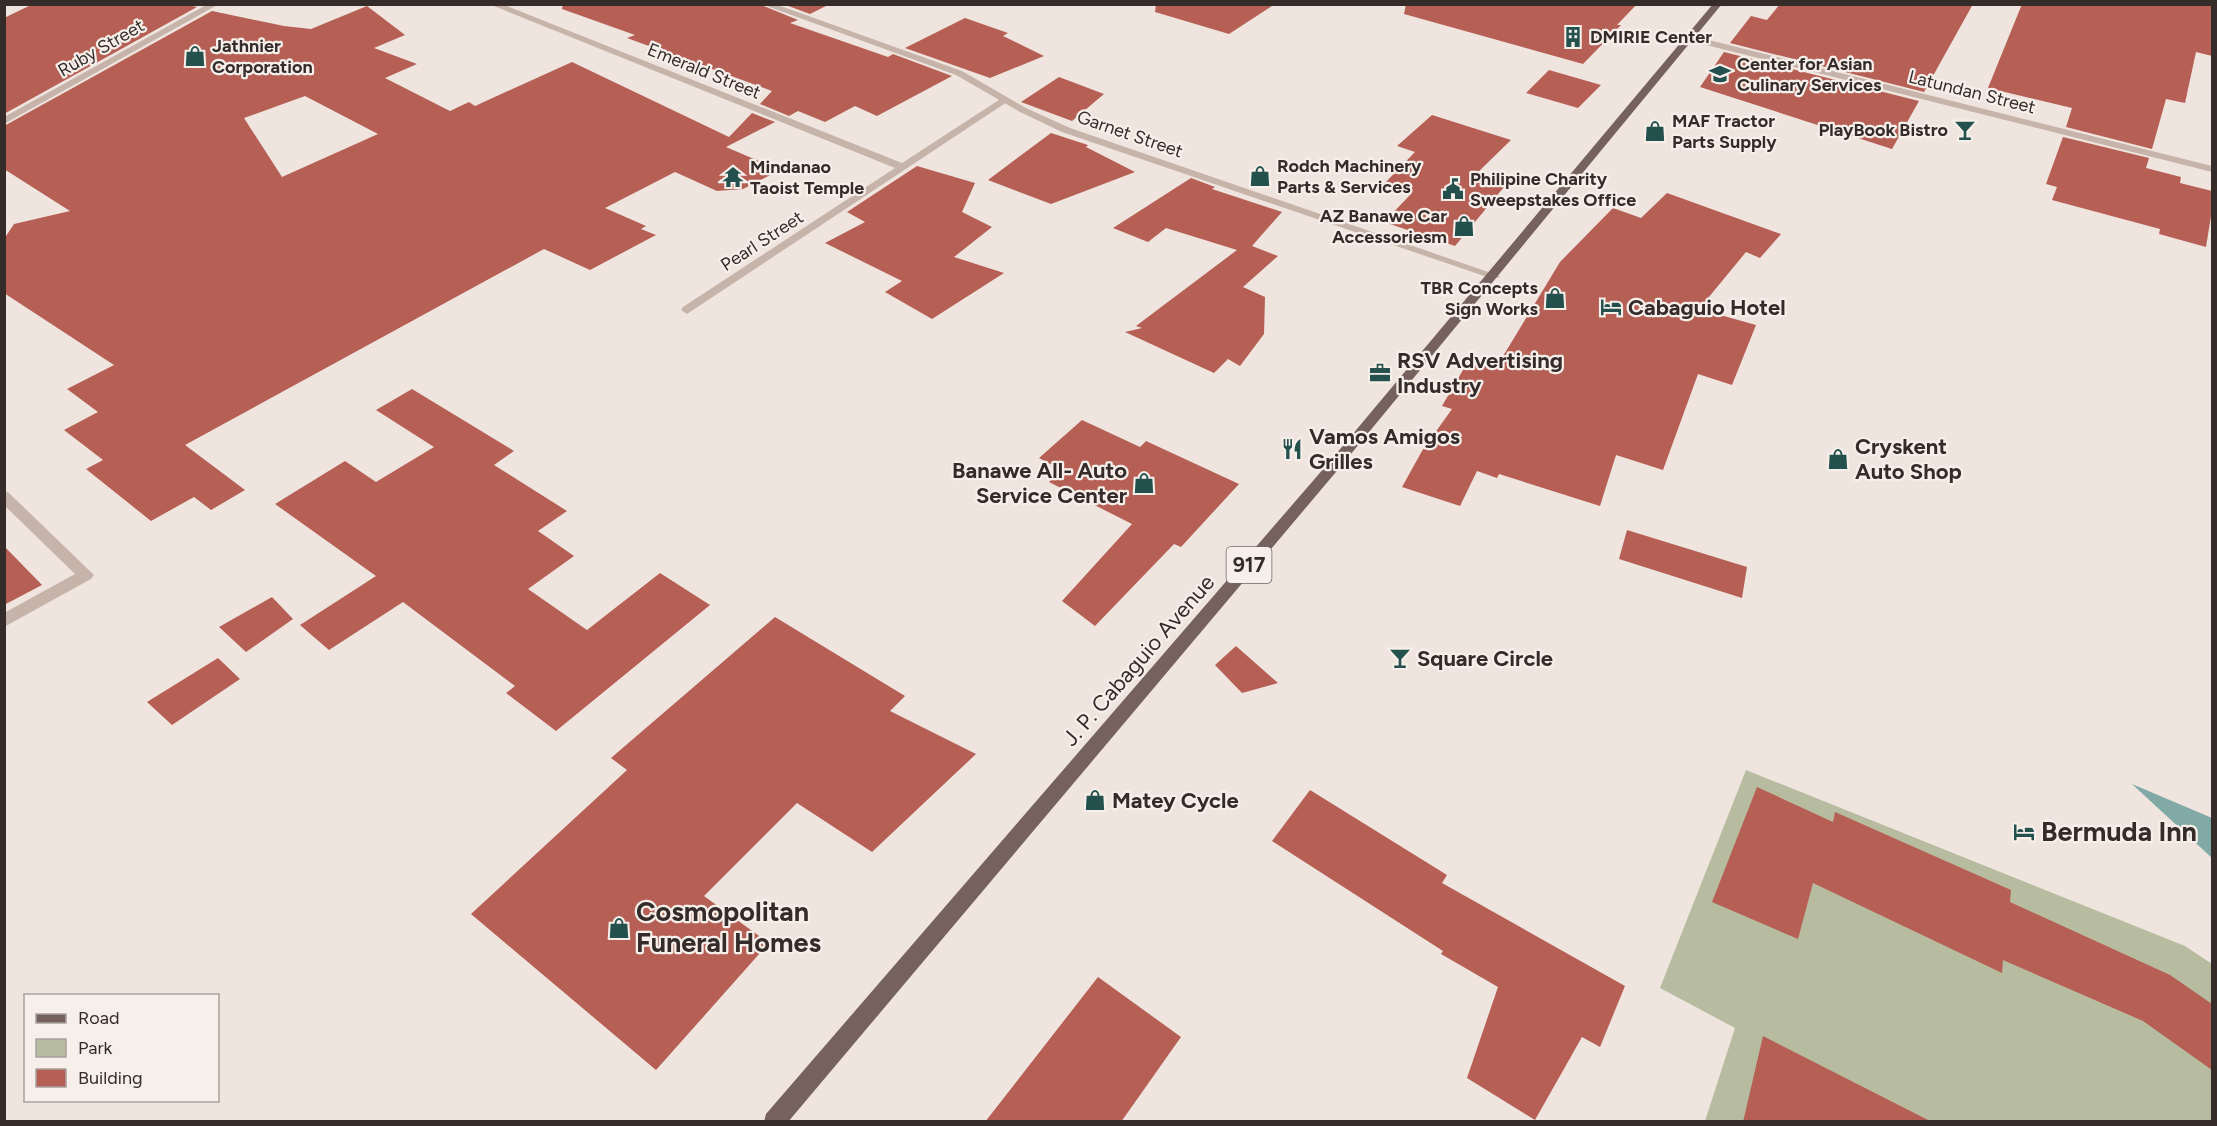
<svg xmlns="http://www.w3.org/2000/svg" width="2217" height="1126" viewBox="0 0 2217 1126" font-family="Figtree,sans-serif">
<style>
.green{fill:#b7bca0}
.water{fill:#81a9a5}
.building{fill:#b65f55;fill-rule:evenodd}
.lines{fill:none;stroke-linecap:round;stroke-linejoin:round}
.minor{fill:#c6b4ab;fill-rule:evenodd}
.tertiary{fill:#c6b4ab;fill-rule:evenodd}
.primary{fill:#75615d;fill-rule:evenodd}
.labels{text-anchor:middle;stroke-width:4.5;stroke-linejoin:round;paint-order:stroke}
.far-poi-label{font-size:18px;font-weight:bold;fill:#352c2a;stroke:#f7efea;text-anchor:start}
.far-street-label{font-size:18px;fill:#352c2a;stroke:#f7efea}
.shield{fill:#f7efea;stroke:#6f6664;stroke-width:1.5}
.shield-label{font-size:21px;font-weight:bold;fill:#352c2a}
.poi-label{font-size:22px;font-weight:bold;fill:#352c2a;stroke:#f7efea;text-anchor:start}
.street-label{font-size:22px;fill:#352c2a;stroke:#f7efea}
.near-poi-label{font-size:27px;font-weight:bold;fill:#352c2a;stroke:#f7efea;text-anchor:start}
</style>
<rect width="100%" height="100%" fill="#efe5de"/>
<path class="green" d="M1746 770 2185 946 2212 964V1121H1705L1735 1028 1660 988Z"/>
<path class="water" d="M2132 784 2212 818V858Z"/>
<path class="building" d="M33 4H183L197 7 4 114V18Z
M563 4H759L798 20 790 23 888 57 893 54 952 76 877 116 855 106 825 122 798 111 789 116 760 104 772 91 627 38 635 35 562 9Z
M783 4H830L810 14Z
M1156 4H1275L1229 34 1155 12Z
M1406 4H1637L1617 25H1621L1583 64 1404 14Z
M1780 4H1973L1924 92 1730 43 1751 16 1767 20Z
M2022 4H2212V56L2196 52 2185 103 2166 99 2152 149 2066 127 2072 108 1988 88Z
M367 6 405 35 374 48 417 64 385 78 450 111 469 102 475 106 572 62 729 137 752 113 775 122 726 147 780 170 743 189 717 191 675 172 605 208 646 226 641 229 656 235 590 270 544 249 185 445 245 490 211 510 194 497 151 521 86 469 103 460 64 430 98 412 67 389 114 365 4 293V239L14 224 70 211 4 169V126L212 11 284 26 311 29ZM305 96 378 134 282 177 244 118Z
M965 18 1008 33 1003 36 1044 56 990 78 905 48Z
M1724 52 1919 101 1892 149 1700 87Z
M1549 70 1601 85 1578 108 1526 93Z
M1059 77 1104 94 1072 121 1021 102Z
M1432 115 1511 140 1473 177 1504 187 1455 246 1384 222 1411 194 1383 185 1415 152 1397 146Z
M1051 133 1088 145 1086 147 1135 172 1051 204 988 180Z
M2063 137 2149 158 2146 168 2181 177 2180 183 2212 191V210L2206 247 2159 234 2160 229 2052 200 2057 187 2046 184Z
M917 166 975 183 962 212 992 227 954 257 1004 273 932 319 885 292 902 281 825 243 865 222 847 212Z
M1191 178 1215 187 1212 189 1282 212 1252 246 1278 256 1243 287 1265 297 1264 334 1240 366 1228 359 1214 373 1125 332 1142 328 1136 326 1237 250 1166 228 1148 242 1113 228Z
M1667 193 1781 234 1760 258 1746 252 1699 309 1756 325 1732 385 1698 374 1663 470 1616 455 1600 506 1499 474 1497 478 1477 471 1460 506 1402 487 1422 451 1452 409 1442 406 1470 358 1497 366 1560 262 1613 208 1641 218Z
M412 389 514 451 494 465 567 511 538 531 574 556 528 589 587 630 660 573 710 605 556 731 506 693 515 686 403 602 329 650 300 625 376 576 275 504 345 461 376 482 434 447 376 410Z
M1082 420 1140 447 1146 441 1239 484 1181 547 1174 544 1095 626 1062 601 1132 524 1049 482 1062 470 1039 458Z
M1627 530 1747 567 1742 598 1619 559Z
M4 546 42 585 4 605Z
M272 597 293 619 246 652 219 627Z
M775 617 905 696 890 711 976 754 872 852 797 803 704 896 769 943 656 1070 471 914 627 770 611 758Z
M1236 646 1278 683 1242 693 1215 665Z
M218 658 240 679 172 725 147 702Z
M1757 787 1833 822 1835 812 2011 890 2010 902 2170 975 2212 1004V1070L2143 1021 2003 960 2002 973 1813 883 1798 939 1712 902Z
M1310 790 1447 875 1442 883 1625 986 1600 1047 1582 1037 1535 1120 1467 1078 1498 987 1441 954 1443 951 1272 841Z
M1098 977 1181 1037 1121 1122H985Z
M1763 1036 1932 1122H1743Z"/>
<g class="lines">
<path class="minor" d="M208 4H219L4 124V117Z
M489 4H502L902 163 1002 98 1010 100 687 314 681 310 683 307 895 168Z
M1689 35 2212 166V172L1686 40V36Z
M4 491 9 493 94 575 91 579 4 627V613L75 574 4 505Z"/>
<path class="tertiary" d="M761 4H775L962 71 1026 108 1070 128 1500 276 1498 278H1490L1062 132 1020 112 956 75Z"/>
<path class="primary" d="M1713 4H1722L1341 466 788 1122H764L766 1114 1331 460Z"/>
</g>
<defs>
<symbol id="building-bare" viewBox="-9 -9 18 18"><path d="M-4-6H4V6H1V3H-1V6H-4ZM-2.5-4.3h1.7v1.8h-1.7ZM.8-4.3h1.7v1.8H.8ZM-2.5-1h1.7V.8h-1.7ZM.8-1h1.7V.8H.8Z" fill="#24514e" stroke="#f7efea" stroke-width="2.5" paint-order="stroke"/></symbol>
<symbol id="shop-bare" viewBox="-9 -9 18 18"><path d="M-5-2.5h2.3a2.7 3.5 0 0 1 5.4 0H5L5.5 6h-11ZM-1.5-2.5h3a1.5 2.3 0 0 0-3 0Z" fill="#24514e" stroke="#f7efea" stroke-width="2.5" paint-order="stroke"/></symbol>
<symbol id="school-bare" viewBox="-9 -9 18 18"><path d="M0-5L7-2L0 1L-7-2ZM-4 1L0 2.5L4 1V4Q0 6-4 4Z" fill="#24514e" stroke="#f7efea" stroke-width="2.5" paint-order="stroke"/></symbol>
<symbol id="bar-bare" viewBox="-9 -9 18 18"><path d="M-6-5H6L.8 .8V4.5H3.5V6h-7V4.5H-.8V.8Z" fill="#24514e" stroke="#f7efea" stroke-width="2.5" paint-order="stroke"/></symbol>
<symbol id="temple-bare" viewBox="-9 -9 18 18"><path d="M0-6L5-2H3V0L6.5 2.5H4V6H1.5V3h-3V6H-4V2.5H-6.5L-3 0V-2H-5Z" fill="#24514e" stroke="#f7efea" stroke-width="2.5" paint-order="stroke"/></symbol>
<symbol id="civic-bare" viewBox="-9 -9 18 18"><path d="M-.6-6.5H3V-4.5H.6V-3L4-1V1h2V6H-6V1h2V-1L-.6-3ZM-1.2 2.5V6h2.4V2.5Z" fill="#24514e" stroke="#f7efea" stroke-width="2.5" paint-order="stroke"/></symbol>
<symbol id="hotel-bare" viewBox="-9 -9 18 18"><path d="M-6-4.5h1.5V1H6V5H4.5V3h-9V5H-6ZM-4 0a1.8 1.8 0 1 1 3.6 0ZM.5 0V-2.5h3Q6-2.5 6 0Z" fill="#24514e" stroke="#f7efea" stroke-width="2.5" paint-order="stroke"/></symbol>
<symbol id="office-bare" viewBox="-9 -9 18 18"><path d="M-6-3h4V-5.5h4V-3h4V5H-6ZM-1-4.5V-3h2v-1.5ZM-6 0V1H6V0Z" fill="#24514e" stroke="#f7efea" stroke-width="2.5" paint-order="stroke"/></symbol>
<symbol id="restaurant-bare" viewBox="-9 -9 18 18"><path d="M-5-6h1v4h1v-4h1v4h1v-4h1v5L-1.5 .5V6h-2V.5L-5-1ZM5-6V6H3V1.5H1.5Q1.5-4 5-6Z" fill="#24514e" stroke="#f7efea" stroke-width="2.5" paint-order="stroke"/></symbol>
</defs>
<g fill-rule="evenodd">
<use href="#building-bare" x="1558" y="22" width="30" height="30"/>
<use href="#shop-bare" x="180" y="41" width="30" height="30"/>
<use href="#school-bare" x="1705" y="59" width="30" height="30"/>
<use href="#bar-bare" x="1950" y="115" width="30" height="30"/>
<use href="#shop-bare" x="1640" y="116" width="30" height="30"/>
<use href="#shop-bare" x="1245" y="161" width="30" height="30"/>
<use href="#temple-bare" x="718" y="162" width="30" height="30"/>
<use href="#civic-bare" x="1438" y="174" width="30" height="30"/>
<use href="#shop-bare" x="1449" y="211" width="30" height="30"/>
<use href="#shop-bare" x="1540" y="283" width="30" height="30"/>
<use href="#hotel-bare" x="1596" y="292" width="30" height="30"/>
<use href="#office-bare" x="1365" y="358" width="30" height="30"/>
<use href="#restaurant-bare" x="1277" y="434" width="30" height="30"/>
<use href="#shop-bare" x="1823" y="444" width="30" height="30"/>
<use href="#shop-bare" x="1129" y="468" width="30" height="30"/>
<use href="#bar-bare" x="1385" y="643" width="30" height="30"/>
<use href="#shop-bare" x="1080" y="785" width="30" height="30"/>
<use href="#hotel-bare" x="2009" y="817" width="30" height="30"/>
<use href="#shop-bare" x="604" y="913" width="30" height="30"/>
</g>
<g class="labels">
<g class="far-poi-label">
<text x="1590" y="43">DMIRIE Center</text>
<text x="212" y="52">Jathnier<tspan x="212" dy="21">Corporation</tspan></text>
<text x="1737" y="70">Center for Asian<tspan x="1737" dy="21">Culinary Services</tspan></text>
<text x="1672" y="127">MAF Tractor<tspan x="1672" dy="21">Parts Supply</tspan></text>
<text x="1948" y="136" text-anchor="end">PlayBook Bistro</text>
<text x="1277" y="172">Rodch Machinery<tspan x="1277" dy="21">Parts &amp; Services</tspan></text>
<text x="750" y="173">Mindanao<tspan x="750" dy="21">Taoist Temple</tspan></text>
<text x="1470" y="185">Philipine Charity<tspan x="1470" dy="21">Sweepstakes Office</tspan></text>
<text x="1447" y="222" text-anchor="end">AZ Banawe Car<tspan x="1447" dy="21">Accessoriesm</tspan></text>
<text x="1538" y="294" text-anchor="end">TBR Concepts<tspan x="1538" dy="21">Sign Works</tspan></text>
</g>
<g class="far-street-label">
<text transform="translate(101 48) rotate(-30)" y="6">Ruby Street</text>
<text transform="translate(704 71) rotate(22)" y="6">Emerald Street</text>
<text transform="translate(1972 92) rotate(14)" y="6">Latundan Street</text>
<text transform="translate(1130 134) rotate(19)" y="6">Garnet Street</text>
<text transform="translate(762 241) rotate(-33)" y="6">Pearl Street</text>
</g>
<rect class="shield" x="1226.5" y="547" width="45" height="36" rx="4.5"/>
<g class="shield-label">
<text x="1249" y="572">917</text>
</g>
<g class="poi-label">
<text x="1628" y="315">Cabaguio Hotel</text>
<text x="1397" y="368">RSV Advertising<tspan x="1397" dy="25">Industry</tspan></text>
<text x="1309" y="444">Vamos Amigos<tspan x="1309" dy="25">Grilles</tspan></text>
<text x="1855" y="454">Cryskent<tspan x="1855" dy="25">Auto Shop</tspan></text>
<text x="1127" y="478" text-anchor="end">Banawe All- Auto<tspan x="1127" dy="25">Service Center</tspan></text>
<text x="1417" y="666">Square Circle</text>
<text x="1112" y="808">Matey Cycle</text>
</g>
<g class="street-label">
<text transform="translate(1138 660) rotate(-49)" y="8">J. P. Cabaguio Avenue</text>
</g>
<g class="near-poi-label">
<text x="2041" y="841">Bermuda Inn</text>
<text x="636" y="921">Cosmopolitan<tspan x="636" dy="31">Funeral Homes</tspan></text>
</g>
</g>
<rect width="2217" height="1126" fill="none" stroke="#352c2a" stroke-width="12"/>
<rect x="24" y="994" width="195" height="108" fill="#f7efea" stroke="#a9a19d" stroke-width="1.5"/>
<rect x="36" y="1014" width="30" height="9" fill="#75615d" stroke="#a9a19d" stroke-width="1.5"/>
<text x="78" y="1024" font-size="18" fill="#352c2a">Road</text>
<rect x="36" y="1039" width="30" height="18" fill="#b7bca0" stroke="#a9a19d" stroke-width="1.5"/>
<text x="78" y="1054" font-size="18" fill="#352c2a">Park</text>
<rect x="36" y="1069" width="30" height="18" fill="#b65f55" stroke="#a9a19d" stroke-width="1.5"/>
<text x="78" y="1084" font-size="18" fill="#352c2a">Building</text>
</svg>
